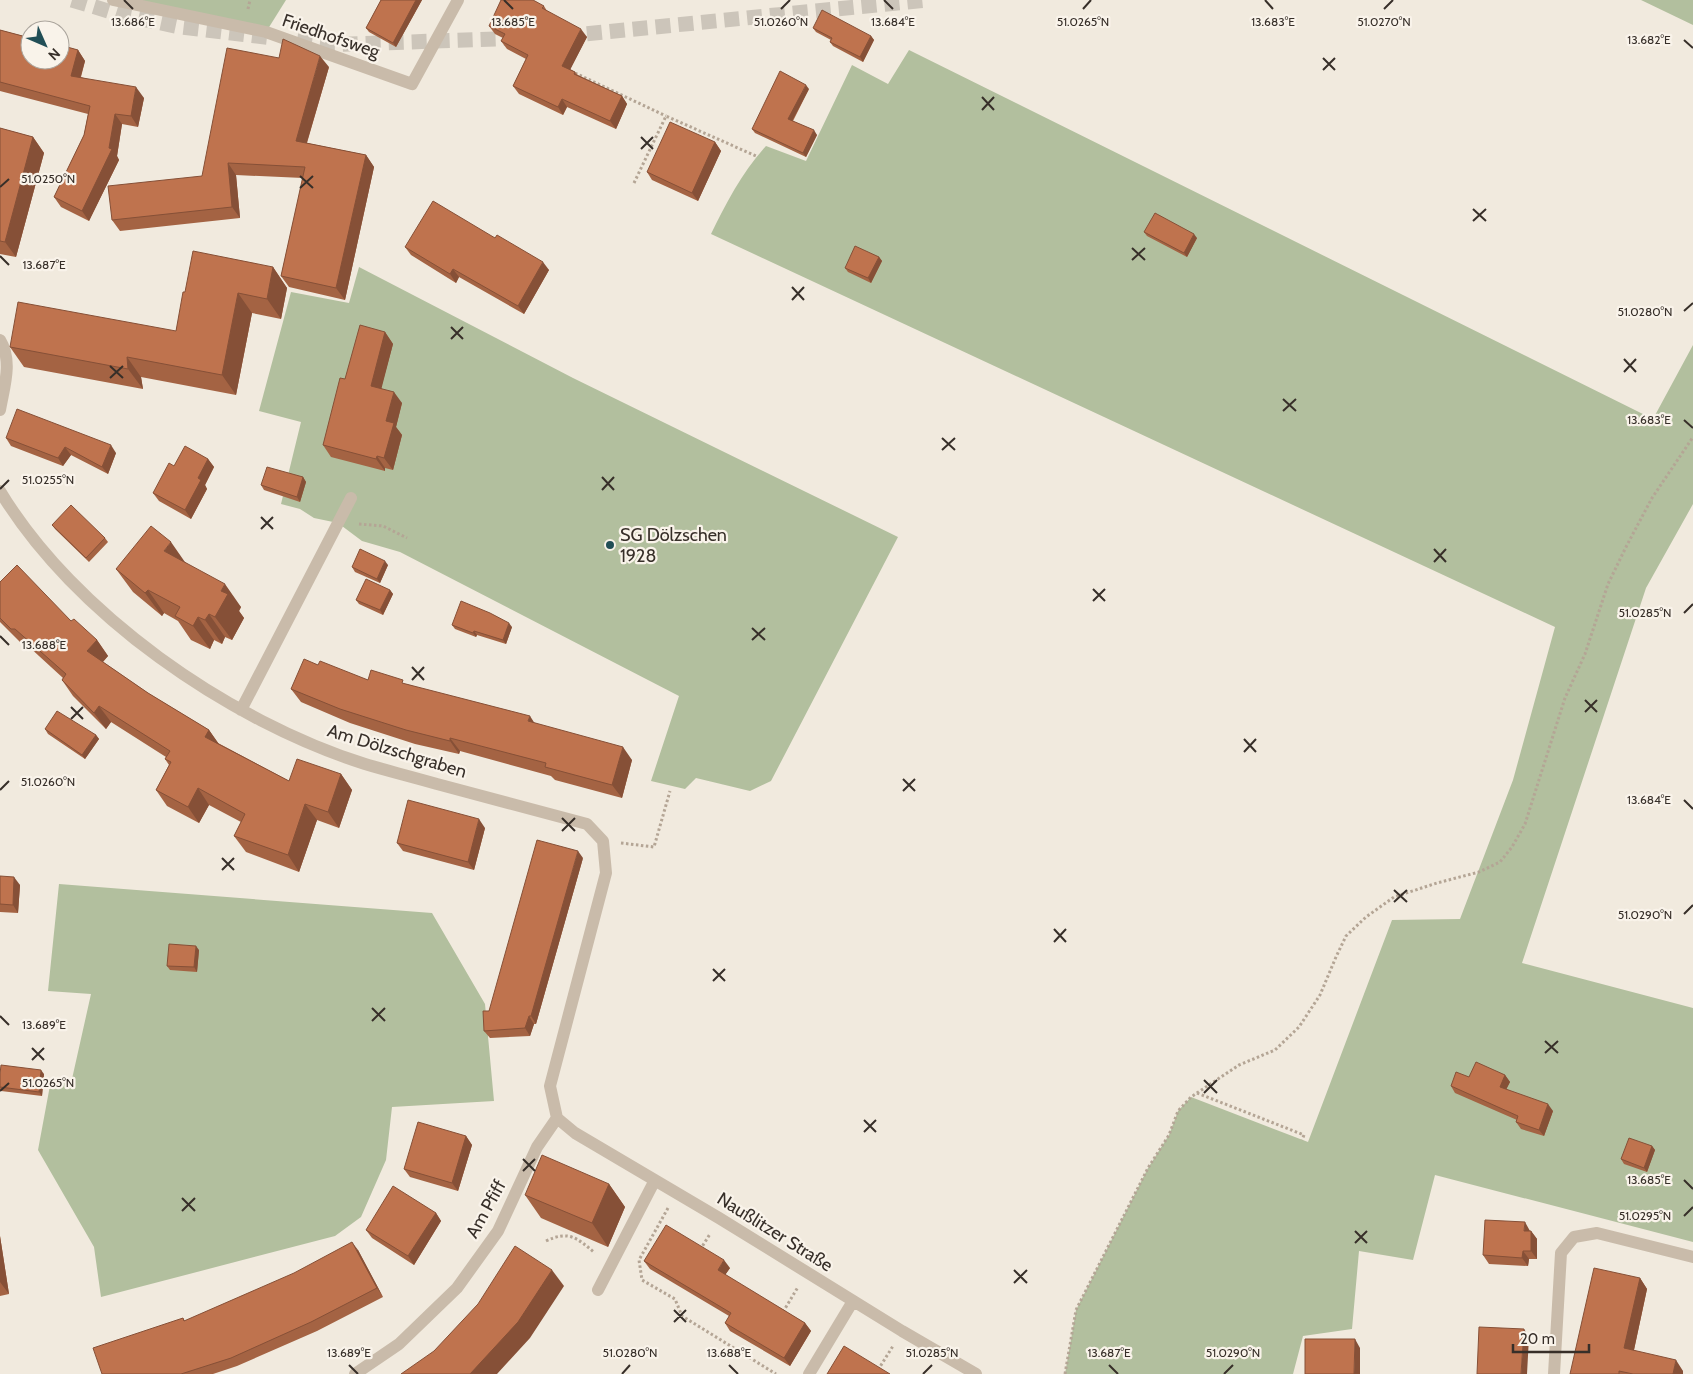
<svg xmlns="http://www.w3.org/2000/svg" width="1693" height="1374" viewBox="0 0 1693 1374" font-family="Cabin,sans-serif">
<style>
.green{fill:#b2bf9e}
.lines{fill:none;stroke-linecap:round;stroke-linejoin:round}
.highway-tunnel{stroke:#ccc5ba;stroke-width:15;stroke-dasharray:15 8;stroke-linecap:butt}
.path{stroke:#b4a595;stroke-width:3;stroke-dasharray:2.5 2.5;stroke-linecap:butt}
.minor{stroke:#c9bbaa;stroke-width:12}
.wall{fill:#a46343}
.shaded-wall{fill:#865037}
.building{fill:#bf734e;stroke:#865037}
.ticks{fill:none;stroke:#372f29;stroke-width:2}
.poi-dot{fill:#214e56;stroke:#f9f3ea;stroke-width:2}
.labels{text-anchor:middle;stroke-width:4.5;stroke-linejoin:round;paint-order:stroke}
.street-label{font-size:18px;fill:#372f29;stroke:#f9f3ea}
.poi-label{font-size:18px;fill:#372f29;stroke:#f9f3ea;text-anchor:start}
.ticks-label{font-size:12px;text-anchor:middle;fill:#372f29;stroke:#f9f3ea;stroke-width:4.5;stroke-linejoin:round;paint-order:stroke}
</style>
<rect width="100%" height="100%" fill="#f1eade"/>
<path class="green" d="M113 0H286L266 32Z
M1641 0H1693V25Z
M909 50 1653 419 1693 345V504L1646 588 1522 963 1693 1008V1242L1435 1175 1413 1260 1359 1251 1352 1329 1303 1336 1293 1374H1065L1076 1310 1148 1168 1169 1135 1178 1111 1191 1097 1308 1142 1392 920 1460 919 1513 780 1555 627 711 234C726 203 743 171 766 146L806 161 852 65 888 84Z
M359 267 573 378 898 537 771 781 750 791 696 778 685 789 651 781 679 696 400 552 362 541 338 523 314 518 300 509 281 504 301 422 259 411 291 292 349 303Z
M59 884 432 913 485 1004 494 1101 392 1107 386 1160 361 1217 335 1236 101 1297 94 1247 38 1150 51 1080 72 1079 91 994 48 991Z"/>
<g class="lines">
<path class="highway-tunnel" d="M72 0 118 14 180 27 274 38
M564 36 927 0
M297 41 325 45 521 38"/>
<path class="path" d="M248 9 250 0
M575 73 666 116
M634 183 666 116 756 156
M359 524 383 526 407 538
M621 843 654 847 670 791
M1197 1093 1304 1135 1302 1140
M668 1208 639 1260 642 1280 675 1299 682 1316 776 1374
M546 1241C569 1230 577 1238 595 1253
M700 1250 710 1234
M783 1312 798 1287
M878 1370 893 1346
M1065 1374 1076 1310 1148 1168 1169 1135 1178 1111 1191 1097 1239 1065 1275 1050 1299 1027 1320 995 1336 957 1346 936 1366 917 1394 897 1437 883 1479 872 1500 862 1512 847 1525 824 1565 698 1585 654 1608 584 1627 545 1652 498 1693 437"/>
<path class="minor" d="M113 0 266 32 412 84 458 0
M0 340C13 361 4 387 0 410
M0 491C74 614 229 721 365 764 388 771 413 777 437 784 487 797 537 811 587 824L603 841 606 873 550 1086 557 1118 537 1147 498 1231 457 1288 399 1344 355 1374
M241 710 351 498
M557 1118 575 1133 719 1218 902 1331 976 1374
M598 1290 655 1180
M809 1374 853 1301
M1554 1374 1561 1253 1574 1237 1597 1233 1693 1257"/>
</g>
<path class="wall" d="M381 0H422L396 47 369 32 366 28Z
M544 6 547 11 587 37 570 69 575 72 578 75 622 96 627 104 616 129 567 107 563 115 519 94 513 86 526 59 507 49 501 41 503 38 495 34 489 26Z
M813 28 871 36 874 40 863 62 833 46 830 42 831 40 816 32Z
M0 30 78 50 85 61 81 77 144 98 138 127 122 124 117 156 119 160 89 221 61 207 54 197 84 135 88 114 0 91Z
M329 67 307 143 366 155 374 167 345 300 289 287 281 276 303 178 236 175 240 218 120 231 112 220 202 176Z
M809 89 793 121 817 135 806 157 755 133 752 129Z
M0 128 33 137 44 153 16 257 0 254Z
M715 142 721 151 698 201 652 180 647 172Z
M1144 232 1197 238 1187 257 1147 236Z
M495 238 549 270 524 314 459 277 456 283 411 255 405 247Z
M879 257 882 261 871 283 848 272 845 268Z
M273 267 287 288 281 319 252 313 236 395 141 377 143 389 24 367 10 347 176 331 185 292Z
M385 332 393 344 381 388 402 403 396 427 402 435 393 470 385 468V471L331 457 323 445 345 379Z
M6 438 116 453 108 474 71 455 63 466 11 446Z
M208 459 214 467 205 485 207 489 191 519 159 501 153 493 174 466Z
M303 477 306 482 300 502 264 490 261 485Z
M52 525 105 538 108 542 89 562 55 529Z
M185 562 241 607 239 611 244 618 232 640 225 637 222 644 214 640 210 649 191 640 178 621 164 613 162 616 133 592 116 569Z
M388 565 380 583 355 572 352 567Z
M0 582 71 621 97 640 108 656 103 662 148 693 209 730 218 743 289 781 341 774 352 790 339 828 317 820 299 872 246 852 234 836 241 822 209 805 199 823 167 806 156 790 169 765 165 759 166 757 111 722 106 729 73 696 62 680 63 678 27 645H23L0 622Z
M390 590 393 594 383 615 359 604 356 600Z
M452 625 512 627 506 644 477 635 476 637 455 629Z
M318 665 368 680 406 684 535 723 632 760 622 798 555 780 551 776 460 751 459 754 415 744 350 723 301 702 291 689Z
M45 729 96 735 99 739 85 759 48 734Z
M485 828 474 870 403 851 397 843Z
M583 858 536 1024H534L530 1036 490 1038 484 1031 489 1011Z
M0 876 20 885 18 913 0 912Z
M199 950 197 972 170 970 167 966Z
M0 1074H44L42 1096 1 1091 0 1090Z
M1505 1075 1510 1082 1506 1089 1553 1111 1544 1136 1521 1129 1516 1122 1517 1120 1455 1093 1451 1086 1469 1077Z
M466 1136 472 1145 458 1191 410 1177 404 1169Z
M1652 1146 1655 1150 1647 1172 1624 1164 1621 1159Z
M609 1184 625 1207 608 1247 541 1218 525 1195Z
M436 1213 441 1221 414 1265 372 1238 366 1230Z
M1530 1231H1531L1537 1239V1259H1529L1528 1266 1489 1264 1483 1255Z
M0 1236 9 1294 0 1296Z
M358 1250 383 1297 317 1331 237 1366 213 1374H102L183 1318 185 1321Z
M644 1261 730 1268 725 1275 805 1323 811 1331 790 1366 730 1331 725 1323 729 1316 650 1269Z
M1640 1278 1647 1289 1634 1350 1683 1371V1374H1570Z"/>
<path class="shaded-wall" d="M416 0H422L396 47 393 43Z
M581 29 587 37 568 74 562 66Z
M871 36 874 40 863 62 860 57Z
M78 50 85 61 78 86 71 76Z
M320 56 329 67 304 152 296 141Z
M806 85 809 89 791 123 788 119Z
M136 87 144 98 138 127 131 116Z
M622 96 627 104 616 129 610 121Z
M562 99 567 107 563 115 558 107Z
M115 114 122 124 117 156 119 160 89 221 82 211 109 148Z
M814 130 817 135 806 157 803 153Z
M33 137 44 153 16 257 5 242Z
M715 142 721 151 698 201 692 193Z
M366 155 374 167 345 300 336 288Z
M228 163 236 175 240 218 232 207Z
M1194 234 1197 238 1187 257 1184 253Z
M879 257 882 261 871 283 868 278Z
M543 262 549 270 524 314 518 306Z
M273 267 287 288 281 319 267 299Z
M453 269 459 277 456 283 450 274Z
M238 293 252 313 236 395 222 375Z
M385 332 393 344 379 398 371 386Z
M127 357 141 377 143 389 128 369Z
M394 392 402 403 396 427 402 435 393 470 384 458 386 421Z
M111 445 116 453 108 474 102 467Z
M65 447 71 455 63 466 58 458Z
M377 456 385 468V471L376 459Z
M208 459 214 467 205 485 207 489 191 519 185 510 198 478Z
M303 477 306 482 300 502 297 497Z
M171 542 187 565 164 551Z
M385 561 388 565 380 583 377 579Z
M225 584 241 607 239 611 244 618 232 640 215 617 221 591Z
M148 590 164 613 162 616 145 593Z
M390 590 393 594 383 615 380 610Z
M209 614 225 637 222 644 205 620Z
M198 617 214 640 210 649 193 626Z
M509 623 512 627 506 644 503 640Z
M474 631 477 635 476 637 473 633Z
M97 640 108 656 98 667 87 651Z
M99 706 111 722 106 729 94 713Z
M530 716 539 730 528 721Z
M209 730 221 747 205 737Z
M96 735 99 739 85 759 82 755Z
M450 738 460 751 459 754 450 741Z
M623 747 632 760 622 798 612 785Z
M341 774 352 790 339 828 328 812Z
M198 788 209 805 199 823 188 807Z
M305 804 317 820 299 872 288 855Z
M479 819 485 828 474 870 468 862Z
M578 851 583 858 536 1024 531 1016Z
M14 877 20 885 18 913 13 905Z
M196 946 199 950 197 972 194 967Z
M529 1016 534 1024 530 1036 525 1028Z
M41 1070 44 1074 42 1096 39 1092Z
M1505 1075 1510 1082 1504 1094 1500 1087Z
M1548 1104 1553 1111 1544 1136 1539 1130Z
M466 1136 472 1145 458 1191 452 1183Z
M1652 1146 1655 1150 1647 1172 1644 1168Z
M609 1184 625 1207 608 1247 592 1223Z
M436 1213 441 1221 414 1265 408 1256Z
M1525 1222 1530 1231H1524Z
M1531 1231 1537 1239V1259L1531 1251Z
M0 1236 9 1294 0 1282Z
M352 1242 358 1250 383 1297 377 1288Z
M1523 1251 1529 1259 1528 1266 1522 1258Z
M724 1260 730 1268 723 1278 718 1270Z
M552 1270 564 1286 530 1338 497 1374H470Z
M1640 1278 1647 1289 1632 1359 1624 1348Z
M805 1323 811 1331 790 1366 784 1358Z
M1524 1329 1529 1337 1527 1374H1521Z
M1355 1339 1360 1348V1374H1354Z
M1676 1360 1683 1371V1374H1673Z"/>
<path class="building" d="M381 0H416L393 43 366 28Z
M501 0H533L544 6 542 8 581 29 562 66 575 72 574 74 622 96 610 121 562 99 558 107 513 86 528 55 501 41 505 34 489 26Z
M822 10 871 36 860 57 830 42 832 38 813 28Z
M0 30 30 38V60H60V45L78 50 71 76 136 87 131 116 115 114 109 148 112 149 82 211 54 197 84 135 90 106 0 82Z
M283 39 320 56 296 141 366 155 336 288 281 276 305 167 228 163 232 207 112 220 108 186 202 176 227 48 279 58Z
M780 71 806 85 788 119 814 130 803 153 752 129Z
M670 122 715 142 692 193 647 172Z
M0 128 33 137 5 242 0 241Z
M433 201 495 238 497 235 543 262 518 306 453 269 450 274 405 247Z
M1155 213 1194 234 1184 253 1144 232Z
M855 246 879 257 868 278 845 268Z
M193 251 273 267 267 299 238 293 222 375 127 357 128 369 10 347 18 302 176 331 183 292H185Z
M360 325 385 332 371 386 394 392 386 421 394 423 384 458 377 456 376 459 323 445 340 378 345 379Z
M17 409 111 445 102 467 65 447 58 458 6 438Z
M185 446 208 459 198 478 201 480 185 510 153 493 169 463 174 466Z
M267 467 303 477 297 497 261 485Z
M71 505 105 538 86 558 52 525Z
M151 526 171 542 164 551 225 584 221 591 228 594 215 617 209 614 205 620 198 617 193 626 175 616 180 607 148 590 145 593 116 569Z
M360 549 385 561 377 579 352 567Z
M17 565 71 621 74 619 97 640 87 651 148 693 209 730 205 737 289 781 297 759 341 774 328 812 305 804 288 855 234 836 245 814 198 788 188 807 156 790 171 762 165 759 170 751 99 706 94 713 62 680 66 674 15 629H11L0 618V582Z
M366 579 390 590 380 610 356 600Z
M461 601 490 613 509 623 503 640 474 631 473 633 452 625Z
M304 659 318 665 320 661 368 680 371 670 403 680 402 683 530 716 528 721 623 747 612 785 545 767 546 763 450 738V741L406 730 340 709 291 689Z
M57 711 96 735 82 755 45 729Z
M408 800 479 819 468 862 397 843Z
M537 840 578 851 531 1016H529L525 1028 484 1031 483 1011H489Z
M0 876 14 877 13 905 0 904Z
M169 944 196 946 194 967 167 966Z
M1476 1062 1505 1075 1500 1087 1548 1104 1539 1130 1516 1122 1518 1116 1451 1086 1456 1072 1469 1077Z
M1 1065 41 1070 39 1092 0 1087V1074Z
M418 1122 466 1136 452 1183 404 1169Z
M1629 1138 1652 1146 1644 1168 1621 1159Z
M542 1155 609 1184 592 1223 525 1195Z
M393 1186 436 1213 408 1256 366 1230Z
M1485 1220 1525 1222 1524 1231H1531V1251H1523L1522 1258 1483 1255Z
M666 1225 724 1260 718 1270 805 1323 784 1358 725 1323 731 1313 644 1261Z
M352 1242 377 1288 311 1322 231 1358 181 1374H102L93 1348 183 1318 184 1321 294 1273Z
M515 1246 552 1270 518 1322 470 1374H401L434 1351 478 1304Z
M1594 1268 1640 1278 1624 1348 1676 1360 1673 1374H1633L1619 1371V1374H1570Z
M1479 1327 1524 1329 1521 1374H1477Z
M1305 1339H1355L1354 1374H1305Z
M844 1346 890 1374H827Z"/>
<path class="ticks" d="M124 0 133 9M504 0 513 9M884 0 893 9M1265 0 1273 9M781 9 790 0M1083 9 1091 0M1384 9 1393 0M1684 40 1693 48M1323 58 1335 70M1323 70 1335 58M982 97 994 110M982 110 994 97M641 137 653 149M641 149 653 137M300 176 313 188M0 187 9 179M300 188 313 176M1473 209 1486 221M1473 221 1486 209M1132 248 1145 260M0 256 9 265M1132 260 1145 248M792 287 804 300M792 300 804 287M1684 311 1693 303M451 327 463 339M451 339 463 327M1624 359 1636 372M110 366 123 378M1624 372 1636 359M110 378 123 366M1283 399 1296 411M1283 411 1296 399M1684 420 1693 428M942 438 955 450M942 450 955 438M602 477 614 490M0 489 9 480M602 490 614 477M261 517 273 529M261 529 273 517M1434 549 1446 562M1434 562 1446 549M1093 589 1105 601M1093 601 1105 589M1684 613 1693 604M752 628 765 640M0 636 9 645M752 640 765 628M412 667 424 680M412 680 424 667M1585 700 1597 712M71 707 83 719M1585 712 1597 700M71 719 83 707M1244 739 1256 752M1244 752 1256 739M903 779 915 791M0 790 9 781M903 791 915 779M1684 800 1693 809M562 818 575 831M562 831 575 818M222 858 234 870M222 870 234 858M1394 890 1407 902M1394 902 1407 890M1684 914 1693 905M1054 929 1066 942M1054 942 1066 929M713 969 725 981M713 981 725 969M372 1008 385 1021M0 1016 9 1025M372 1021 385 1008M1545 1041 1558 1053M32 1048 44 1060M1545 1053 1558 1041M32 1060 44 1048M1204 1080 1217 1093M0 1091 9 1083M1204 1093 1217 1080M864 1120 876 1132M864 1132 876 1120M523 1159 535 1171M523 1171 535 1159M1684 1180 1693 1189M182 1198 195 1211M182 1211 195 1198M1684 1216 1693 1207M1355 1231 1367 1243M1355 1243 1367 1231M1014 1270 1027 1283M1014 1283 1027 1270M674 1310 686 1322M674 1322 686 1310M349 1365 358 1374M729 1365 738 1374M1109 1365 1118 1374M622 1374 630 1365M923 1374 932 1365M1224 1374 1233 1365"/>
<circle class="poi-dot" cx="610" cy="545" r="5"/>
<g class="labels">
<g class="street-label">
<text transform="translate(331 36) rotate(19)" y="6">Friedhofsweg</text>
<text transform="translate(397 751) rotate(17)" y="6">Am Dölzschgraben</text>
<text transform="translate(486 1209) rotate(-61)" y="6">Am Pfiff</text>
<text transform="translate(775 1232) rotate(32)" y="6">Naußlitzer Straße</text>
</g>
<g class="poi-label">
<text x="620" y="541">SG Dölzschen<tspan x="620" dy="21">1928</tspan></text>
</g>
</g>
<g class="ticks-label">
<text x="133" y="26">13.686°E</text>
<text x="513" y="26">13.685°E</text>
<text x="781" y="26">51.0260°N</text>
<text x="893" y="26">13.684°E</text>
<text x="1083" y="26">51.0265°N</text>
<text x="1273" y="26">13.683°E</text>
<text x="1384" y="26">51.0270°N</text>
<text x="1649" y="44">13.682°E</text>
<text x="48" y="183">51.0250°N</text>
<text x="44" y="269">13.687°E</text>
<text x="1645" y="316">51.0280°N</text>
<text x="1649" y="424">13.683°E</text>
<text x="48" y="484">51.0255°N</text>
<text x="1645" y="617">51.0285°N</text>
<text x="44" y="649">13.688°E</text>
<text x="48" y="786">51.0260°N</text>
<text x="1649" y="804">13.684°E</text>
<text x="1645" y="919">51.0290°N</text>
<text x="44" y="1029">13.689°E</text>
<text x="48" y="1087">51.0265°N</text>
<text x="1649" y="1184">13.685°E</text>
<text x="1645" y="1220">51.0295°N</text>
<text x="349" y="1357">13.689°E</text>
<text x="630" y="1357">51.0280°N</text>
<text x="729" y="1357">13.688°E</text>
<text x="932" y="1357">51.0285°N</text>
<text x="1109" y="1357">13.687°E</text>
<text x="1233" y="1357">51.0290°N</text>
</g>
<g transform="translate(45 45) rotate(135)"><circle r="24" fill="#f9f3ea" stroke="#aba59d"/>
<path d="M0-4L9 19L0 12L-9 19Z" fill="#214e56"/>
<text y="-8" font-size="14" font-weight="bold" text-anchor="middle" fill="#372f29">N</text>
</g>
<path d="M1513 1344v8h76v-8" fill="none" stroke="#372f29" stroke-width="2.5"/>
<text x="1520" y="1344" font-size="15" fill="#372f29" stroke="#f9f3ea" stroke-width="4" paint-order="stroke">20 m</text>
</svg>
